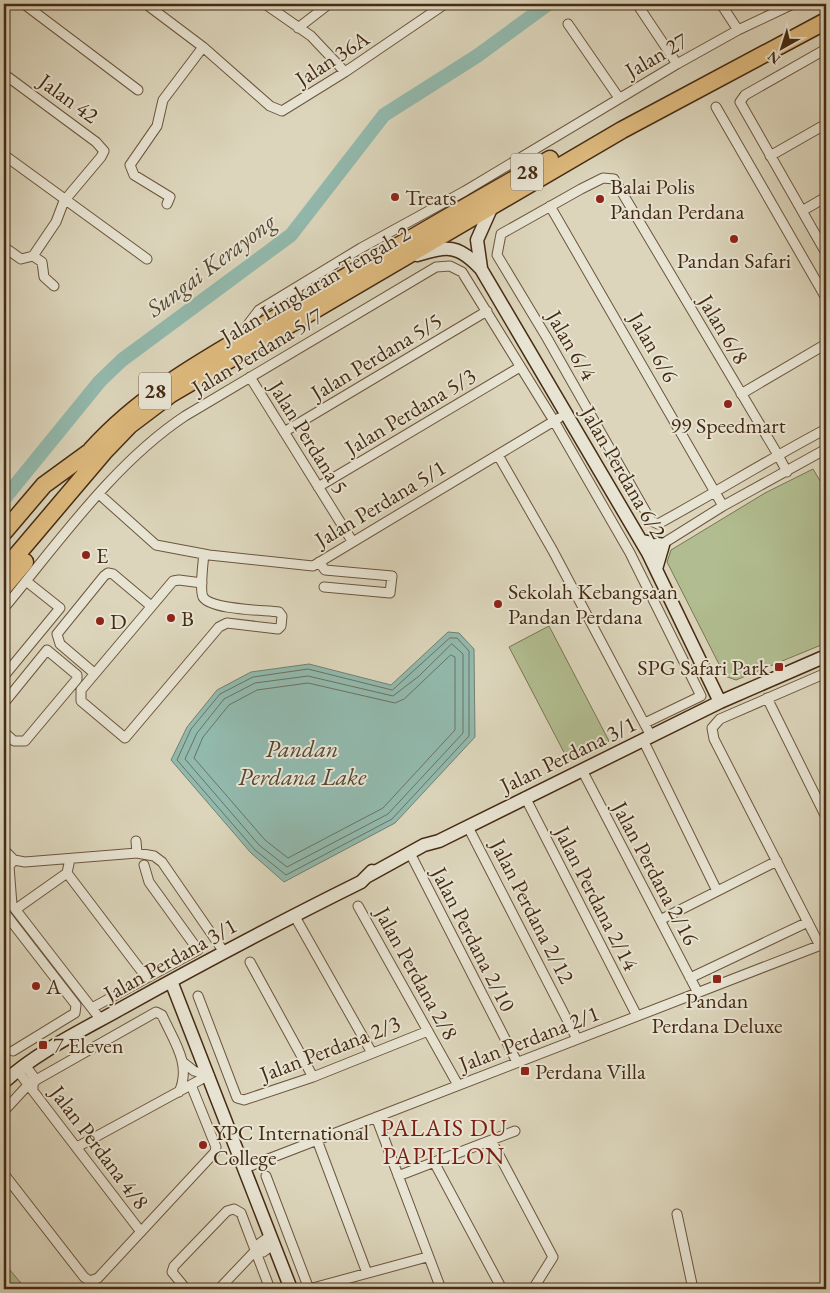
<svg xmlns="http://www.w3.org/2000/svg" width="830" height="1293" viewBox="0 0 830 1293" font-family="'EB Garamond',serif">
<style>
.green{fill:#b1bd90;stroke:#7c7452}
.water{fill:#92b9ad;stroke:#74806f}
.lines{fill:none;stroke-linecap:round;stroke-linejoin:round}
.shore{stroke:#6c7260;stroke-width:1}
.river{stroke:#92b9ad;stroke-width:14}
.street-casing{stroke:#6c563d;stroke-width:11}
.secondary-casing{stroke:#462b13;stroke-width:15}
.highway-casing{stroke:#462b13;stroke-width:19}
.street{stroke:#e8e4d3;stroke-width:9}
.secondary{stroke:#e8e4d3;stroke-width:12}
.highway{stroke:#deba7e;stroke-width:16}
.poi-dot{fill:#8f2418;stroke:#e8e4d3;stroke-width:2}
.labels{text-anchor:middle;stroke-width:4;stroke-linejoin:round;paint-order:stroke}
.shield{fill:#e8e4d3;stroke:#77624d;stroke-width:1}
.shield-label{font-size:21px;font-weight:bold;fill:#462b13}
.street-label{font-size:22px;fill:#462b13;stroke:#e8e4d3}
.poi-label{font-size:22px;fill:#462b13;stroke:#e8e4d3;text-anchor:start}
.water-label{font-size:24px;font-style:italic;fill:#554732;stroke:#e8e4d3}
.neighbourhood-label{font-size:24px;letter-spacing:1px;fill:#7a1f14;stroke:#e8e4d3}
</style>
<rect width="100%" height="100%" fill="#dcd5bb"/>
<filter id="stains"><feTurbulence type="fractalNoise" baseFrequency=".004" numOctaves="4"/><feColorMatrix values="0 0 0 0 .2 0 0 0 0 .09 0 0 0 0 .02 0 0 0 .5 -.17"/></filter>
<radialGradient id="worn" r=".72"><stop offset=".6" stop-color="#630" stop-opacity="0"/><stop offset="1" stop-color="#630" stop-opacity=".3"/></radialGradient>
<path class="green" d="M813 469 826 491V643L736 680 725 676 667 562 671 550 765 493Z
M549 626 609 741 569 762 509 647Z
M4 1263 26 1289H4Z"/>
<path class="water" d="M448 632 459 633 474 649 475 737 395 823 284 882 251 853 171 760 187 727 217 690 251 672 309 664 391 685Z"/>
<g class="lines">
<path class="shore" d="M450 638H457L469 651V736L392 819 286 875 255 850 177 760 191 729 220 694 253 677 308 669 392 690Z
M452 644 463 654V733L388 814 287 867 259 845 185 759 197 733 224 699 255 683 308 676 393 696 419 676Z
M451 655 455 657V730L383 808 288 858 265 840 194 758 203 737 229 705 257 690 308 683 395 703 404 699Z"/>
<path class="river" d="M4 499 100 381 122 360 291 235 384 115 477 56 548 4"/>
<defs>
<path id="street" d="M24 4 138 90
M146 4 203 47 270 106 282 111 345 72 445 4
M265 4 311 36 345 72
M637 4 677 64
M721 4 738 30
M4 8 7 4
M568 24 619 98
M298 28 329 4
M826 49 745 95 740 102 826 253
M4 74 96 142 104 151 101 157 64 201 56 222 33 256 21 259 4 247
M716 107 826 298
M4 155 147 259
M770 156 826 124
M167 204 170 197 134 175 130 165 157 126 163 100 203 47
M550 206 723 506
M802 211 826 197
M33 256 42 262 44 277 54 286
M240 335 259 310 361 248 465 191 677 64 738 30 793 4
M250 377 352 541
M741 394 826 344
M284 432 487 311
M498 455 553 551 651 736
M787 472 778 455 614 179 603 178 581 189 501 234 497 255 547 338 651 521 658 524C715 493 769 459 826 429
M318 487 520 367
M99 494 156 545 209 555 313 566 559 418
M648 553 723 506 826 449
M319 562 325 570 392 576 390 593 324 587
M202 583 179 580 173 581 81 690V701L125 738 219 627 227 623 278 629 281 626 282 616 279 612C263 610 211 610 203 597 200 591 203 562 204 554
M4 608C58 543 114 463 185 416L436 267 450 266 462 272 554 421 630 553 701 696 645 723
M94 673 60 644 57 634 104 576 108 573 113 574 151 606
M4 676 60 608 26 581
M767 698 826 817
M4 703 47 650 77 675V679L25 741H14L4 732
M643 740 717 891
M582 770 698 993
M525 797 637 1016
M468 827 577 1039
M136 841 137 853
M4 850 14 860
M70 859 67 873 146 977
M413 859 517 1062
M14 860 25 862 137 853 154 856 162 862 224 952
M14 860 9 866 12 905 101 1020
M358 906 458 1085
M16 909 67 873
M4 912 76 1005 75 1013 13 1051
M294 915 372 1053
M660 920 777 861
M820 946 714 739 712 728 720 719 826 673
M250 962 313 1077
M690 978 808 922
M198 996 237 1098 244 1100 313 1077 428 1031
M92 1008 198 950 149 882 144 865
M184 1063 194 1071 209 1075
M25 1065 36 1080
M17 1070 141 1232
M33 1091V1084L36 1080 156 1012 162 1015C173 1040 192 1064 179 1092
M4 1111 28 1085
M376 1117 441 1289
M317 1140 367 1273
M491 1140 553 1257 533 1289
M77 1147 209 1075
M434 1162 502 1289
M245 1168 826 943
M4 1174 84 1277 90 1281 98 1278 215 1152 216 1147 191 1085
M266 1176 309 1289
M398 1176 515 1131
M677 1214 693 1289
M256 1250 263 1252 274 1244
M186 1289 172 1272 174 1266 227 1211 234 1209 241 1213 270 1289
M219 1289 256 1250 259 1244 270 1236
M309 1289 427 1257"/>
<path id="secondary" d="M417 255C448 246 458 244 481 269L648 553 720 702
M481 268 477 240 493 204
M641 541 663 545 656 569
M366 877 424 845 439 841 720 702 826 656
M171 981 291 1289
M4 1082C38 1051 83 1030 122 1008 201 964 280 922 361 882L372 871"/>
<path id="highway" d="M91 450C144 391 213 355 281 315 370 262 459 210 550 159
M4 532 44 485 88 453
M4 570 104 452 130 425 171 394 622 130 826 21
M4 587 25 562"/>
</defs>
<use href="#street" class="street-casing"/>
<use href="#secondary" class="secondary-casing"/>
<use href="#highway" class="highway-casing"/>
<use href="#street" class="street"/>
<use href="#secondary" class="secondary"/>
<use href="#highway" class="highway"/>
</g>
<g class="poi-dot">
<circle cx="395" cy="197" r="5"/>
<circle cx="600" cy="199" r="5"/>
<circle cx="734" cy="239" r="5"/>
<circle cx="728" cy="404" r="5"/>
<circle cx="86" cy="555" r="5"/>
<circle cx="498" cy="604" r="5"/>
<circle cx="171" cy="618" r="5"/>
<circle cx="100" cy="621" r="5"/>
<rect x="774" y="662" width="10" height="10" rx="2.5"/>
<rect x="712" y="974" width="10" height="10" rx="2.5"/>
<circle cx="36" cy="986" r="5"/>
<rect x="38" y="1040" width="10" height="10" rx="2.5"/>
<rect x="520" y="1066" width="10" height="10" rx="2.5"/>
<circle cx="203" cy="1145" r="5"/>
</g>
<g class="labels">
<g class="shield">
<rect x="511" y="153.5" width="32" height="37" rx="4"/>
<rect x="139" y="372.5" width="32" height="37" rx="4"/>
</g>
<g class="shield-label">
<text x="527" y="179">28</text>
<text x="155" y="398">28</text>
</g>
<g class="street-label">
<text transform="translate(656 55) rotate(-30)" y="8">Jalan 27</text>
<text transform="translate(332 58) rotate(-33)" y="8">Jalan 36A</text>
<text transform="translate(69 98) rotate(36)" y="8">Jalan 42</text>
<text transform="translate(315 284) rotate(-30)" y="8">Jalan Lingkaran Tengah 2</text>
<text transform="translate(724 329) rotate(59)" y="8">Jalan 6/8</text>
<text transform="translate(572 345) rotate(60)" y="8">Jalan 6/4</text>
<text transform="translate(654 347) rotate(60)" y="8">Jalan 6/6</text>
<text transform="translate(257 351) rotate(-31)" y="8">Jalan Perdana 5/7</text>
<text transform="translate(376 356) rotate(-31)" y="8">Jalan Perdana 5/5</text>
<text transform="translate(410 411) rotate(-31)" y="8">Jalan Perdana 5/3</text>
<text transform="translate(309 437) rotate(58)" y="8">Jalan Perdana 5</text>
<text transform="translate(624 472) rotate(60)" y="8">Jalan Perdana 6/2</text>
<text transform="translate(380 503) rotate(-31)" y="8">Jalan Perdana 5/1</text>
<text transform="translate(568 754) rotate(-26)" y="8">Jalan Perdana 3/1</text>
<text transform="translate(656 873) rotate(62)" y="8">Jalan Perdana 2/16</text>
<text transform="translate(597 898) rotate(63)" y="8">Jalan Perdana 2/14</text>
<text transform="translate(533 911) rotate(63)" y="8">Jalan Perdana 2/12</text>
<text transform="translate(474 939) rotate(63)" y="8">Jalan Perdana 2/10</text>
<text transform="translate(170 959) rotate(-29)" y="8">Jalan Perdana 3/1</text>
<text transform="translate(417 973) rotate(61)" y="8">Jalan Perdana 2/8</text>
<text transform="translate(529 1038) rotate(-21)" y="8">Jalan Perdana 2/1</text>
<text transform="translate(330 1048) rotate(-21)" y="8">Jalan Perdana 2/3</text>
<text transform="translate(100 1147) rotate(53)" y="8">Jalan Perdana 4/8</text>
</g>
<g class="poi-label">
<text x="610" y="194">Balai Polis<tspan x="610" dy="25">Pandan Perdana</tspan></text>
<text x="405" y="205">Treats</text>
<text x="734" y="268" text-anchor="middle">Pandan Safari</text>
<text x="728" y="433" text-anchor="middle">99 Speedmart</text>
<text x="96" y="563">E</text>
<text x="508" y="599">Sekolah Kebangsaan<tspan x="508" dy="25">Pandan Perdana</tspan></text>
<text x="181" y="626">B</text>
<text x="110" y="629">D</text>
<text x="769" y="675" text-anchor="end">SPG Safari Park</text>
<text x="46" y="994">A</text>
<text x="717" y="1008" text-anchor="middle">Pandan<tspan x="717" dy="25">Perdana Deluxe</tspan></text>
<text x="53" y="1053">7 Eleven</text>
<text x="535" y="1079">Perdana Villa</text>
<text x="213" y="1140">YPC International<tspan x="213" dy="25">College</tspan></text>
</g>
<g class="water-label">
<text transform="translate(211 265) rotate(-37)" y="8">Sungai Kerayong</text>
<text x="302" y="757">Pandan<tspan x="302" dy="28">Perdana Lake</tspan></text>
</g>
<g class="neighbourhood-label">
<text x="444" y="1136">PALAIS DU<tspan x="444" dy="28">PAPILLON</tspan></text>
</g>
</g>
<rect width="830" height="1293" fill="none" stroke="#dcd5bb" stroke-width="20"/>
<rect x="5" y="5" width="820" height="1283" fill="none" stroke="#462b13" stroke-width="2.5"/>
<rect x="10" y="10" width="810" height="1273" fill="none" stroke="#462b13"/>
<g transform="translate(782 48) rotate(219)" stroke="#e8e4d3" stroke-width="4" paint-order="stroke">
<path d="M0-4L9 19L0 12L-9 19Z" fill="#462b13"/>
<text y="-8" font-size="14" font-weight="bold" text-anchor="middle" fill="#462b13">N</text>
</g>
<rect width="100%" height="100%" filter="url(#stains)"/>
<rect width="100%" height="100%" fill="url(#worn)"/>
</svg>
